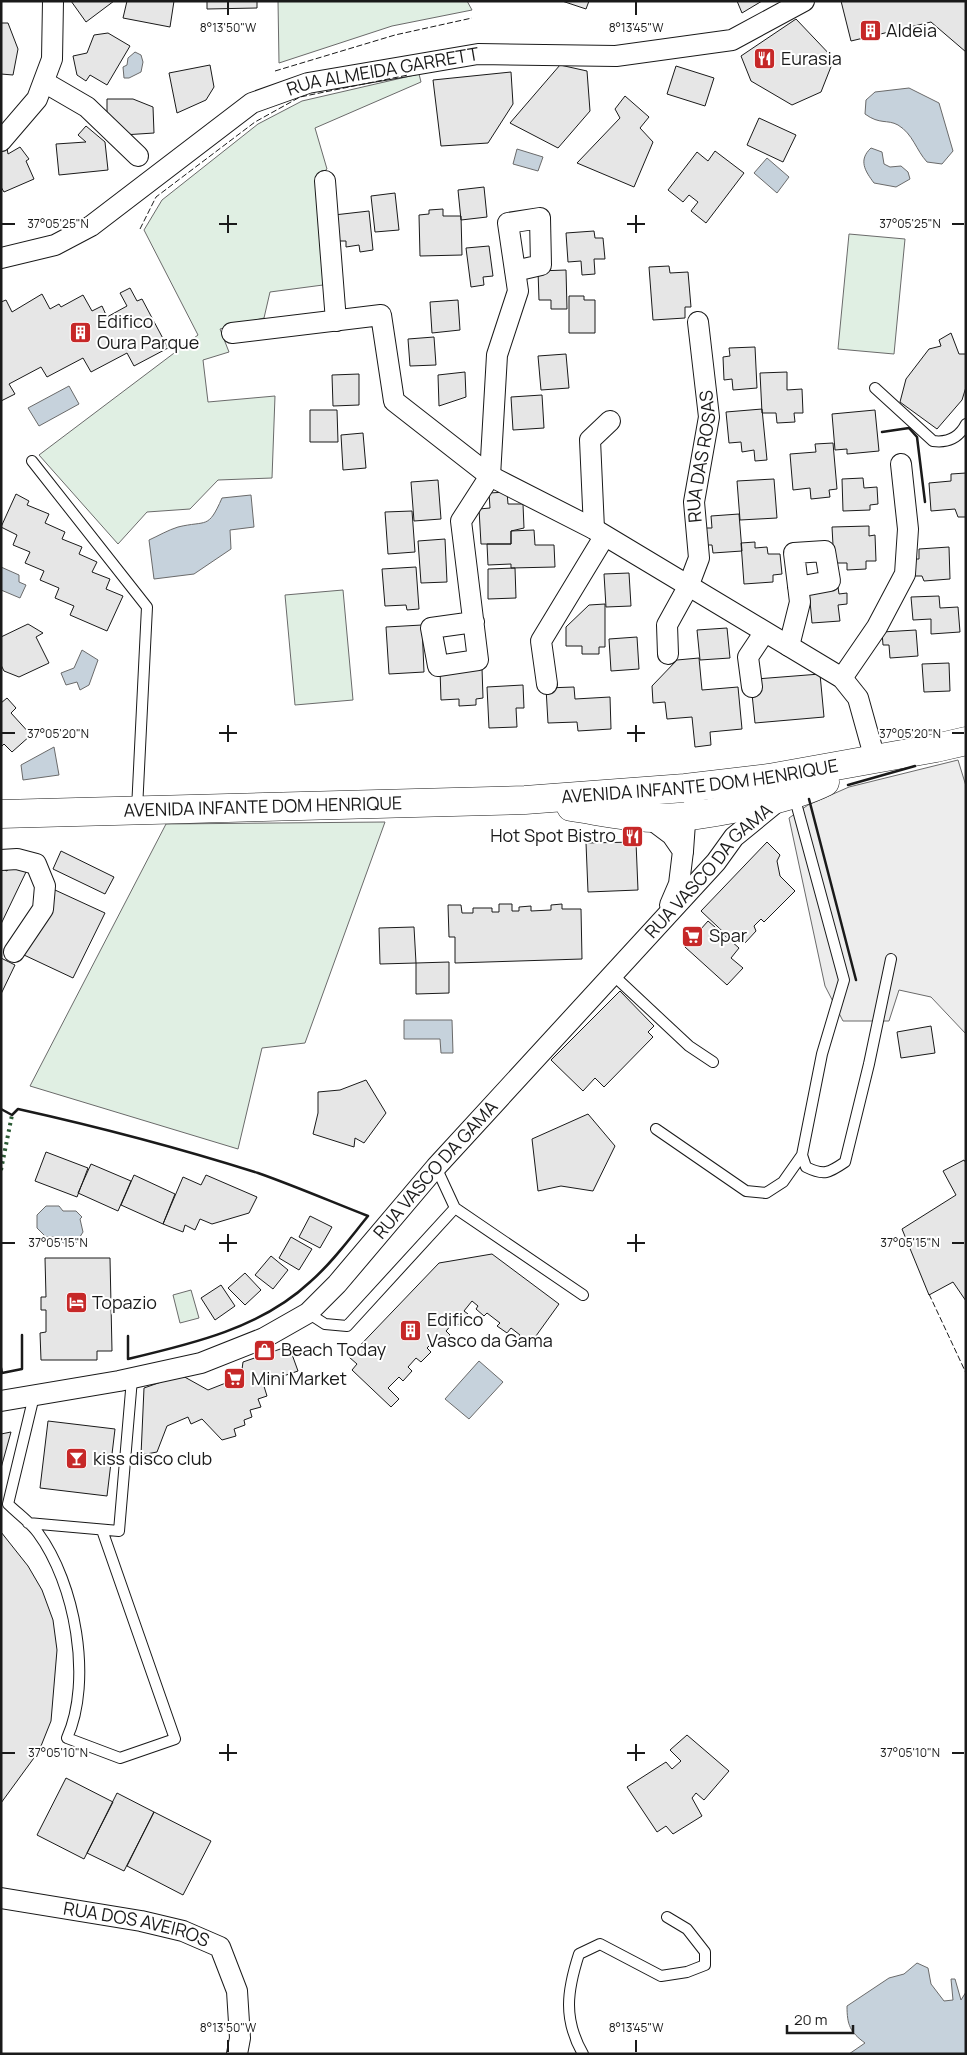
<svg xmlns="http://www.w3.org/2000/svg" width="967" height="2055" viewBox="0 0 967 2055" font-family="Manrope,sans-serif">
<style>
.green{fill:#e0efe3;stroke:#6a6a6a}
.parking{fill:#ededed;stroke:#6a6a6a}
.water{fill:#c6d2dc;stroke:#6a6a6a}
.building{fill:#e6e6e6;stroke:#1a1a1a}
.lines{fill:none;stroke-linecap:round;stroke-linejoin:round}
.lane-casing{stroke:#1a1a1a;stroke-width:12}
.street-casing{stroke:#1a1a1a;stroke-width:22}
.secondary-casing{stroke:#1a1a1a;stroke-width:29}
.lane{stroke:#fff;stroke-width:10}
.street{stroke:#fff;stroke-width:20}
.secondary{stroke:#fff;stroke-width:28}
.hedge{stroke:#2b5a34;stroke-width:4;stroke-dasharray:2.5 4;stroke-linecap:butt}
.fence{stroke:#1a1a1a;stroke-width:1;stroke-dasharray:6 2.5;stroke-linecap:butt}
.wall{stroke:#1a1a1a;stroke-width:2.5}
.ticks{fill:none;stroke:#1a1a1a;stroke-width:2}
.labels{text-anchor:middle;stroke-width:4;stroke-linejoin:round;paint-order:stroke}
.poi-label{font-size:18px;fill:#1a1a1a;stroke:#fff;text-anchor:start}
.street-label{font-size:18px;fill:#1a1a1a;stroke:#fff}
.ticks-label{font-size:12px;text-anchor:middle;fill:#1a1a1a;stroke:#fff;stroke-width:4;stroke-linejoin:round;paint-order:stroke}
</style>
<rect width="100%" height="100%" fill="#fff"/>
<path class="green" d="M278 1H467L472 10 392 26 279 63Z
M419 74 421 82 315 128 327 169 317 177 323 285 270 292 264 318 220 329 229 352 203 360 208 402 275 396 272 478 218 480 190 509 147 512 118 544 39 455 198 335 144 230 162 200 258 124 302 101Z
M849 234 905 239 894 354 838 349Z
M343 590 353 700 295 705 285 595Z
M385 822 305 1043 262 1048 238 1149 30 1086 166 824Z
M191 1290 199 1318 180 1323 173 1295Z"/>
<path class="parking" d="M958 760 966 786V1034L931 997 899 990 889 1021H843L825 986 789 818 808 805 849 787Z"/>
<path class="water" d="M135 52 141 55 143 62 141 72 129 78H124L123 67 127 65 128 58Z
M909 88 939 103 953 151 942 164 927 162C916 150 913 134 898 125 887 119 880 125 865 114L866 100 875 92Z
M871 148 882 152 884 164 890 167 901 166 908 172 910 179 896 187 874 183C865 171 858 160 871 148Z
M517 149 543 157 538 171 513 164Z
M767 158 789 177 777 193 754 173Z
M69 386 79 404 39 426 28 408Z
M251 495 254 527 230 530 231 549 194 574 154 579 149 540C158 536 168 530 178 527 207 520 208 530 222 498Z
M1 567 19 575V582L26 585 20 598 1 590Z
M82 650 98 660 89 685 80 690 77 682 66 685 61 673 74 668Z
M54 747 59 775 23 780 21 765Z
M404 1020H452L453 1053H441L440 1039H404Z
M46 1206H59L63 1211H76L82 1217 80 1219 83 1232 76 1243H63L60 1237H46L37 1228V1215Z
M479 1361 503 1382 469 1419 445 1399Z
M917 1963 928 1968 931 1984 944 2001 953 2000 951 1979H955L961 2000 966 1992V2054H849L865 2043C850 2032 847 2025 847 2006L889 1978 904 1974Z"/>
<path class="building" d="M71 1H114L86 22Z
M127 1H174L170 27 123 18Z
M207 1H257V8L207 9Z
M562 1H589L586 9Z
M737 1H762L742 13Z
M841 1H966V52L931 22 851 41Z
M796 19 834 59 821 92 792 105 751 81 741 56Z
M1 23H8L18 49 13 75 1 74Z
M108 33 130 46 107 85 90 75 86 81 77 75 73 56 87 53 94 35Z
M210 65 214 87 206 100 177 113 169 73Z
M560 65 587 71 590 111 558 148 510 123Z
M676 66 714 78 705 106 667 94Z
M511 72 513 104 488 143 441 146 433 80Z
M625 96 649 117 640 128 653 142 634 187 577 163 620 118 615 109Z
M107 99H133L153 107 154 133 123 135 107 119Z
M759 118 796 135 783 162 747 145Z
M86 126 105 142 108 170 59 175 56 144 86 142 78 135Z
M20 147 29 159 26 161 34 179 4 192 1 187V151L7 148 8 154Z
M715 151 744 173 706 223 691 211 698 202 689 195 683 202 668 190 697 152 708 161Z
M484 187 487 217 461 220 458 190Z
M395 193 399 230 375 232 371 196Z
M443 209V216H461L462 255 420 256 419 215 429 214V210Z
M369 211 373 250 360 252 359 245 346 247V241H337L334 215Z
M594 231 595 238H603L605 259H594L595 274 582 275 581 261 568 262 566 233Z
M489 246 493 276 483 277 484 285 471 287 466 248Z
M669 266 670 273 688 272 691 307H685V318L653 320 649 267Z
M566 270 567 309H551V300H539L538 271Z
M130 288 137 301 142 299 168 348 134 366 127 353 91 372 83 358 47 377 41 367 9 384 15 394 1 401V302L6 300 12 312 42 294 50 309 59 304 61 307 83 295 92 311 102 306 107 317 127 306 120 293Z
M569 296H584V300H595V333H569Z
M458 300 460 330 432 333 430 302Z
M951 333 959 354H966V387L962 400 937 429 900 402 906 379 929 349 941 346 939 340Z
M434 337 436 365 410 366 408 339Z
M755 347 757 388 733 390 732 379 724 380 723 357 730 356 729 348Z
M566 354 569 388 541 390 538 356Z
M465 372 466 397 439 406 438 375Z
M787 372V390L802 389 803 413H794L795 422 777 423 776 413H762L760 373Z
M359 374V405L333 406 332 375Z
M542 395 544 428 513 430 511 397Z
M762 409 767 460 755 461 754 450 742 452 741 442 729 443 726 412Z
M310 410H337L338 442H310Z
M875 410 879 451 847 454V449L835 450 832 414Z
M363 433 366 468 343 470 341 435Z
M833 443 837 489 829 490 830 497 811 499 810 488 793 490 790 454 816 452 815 444Z
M966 473V517H958L955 509 931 511 929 483 951 481V474Z
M863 478 864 488 877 487 878 504 870 505V510L843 511 842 479Z
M774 479 777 518 740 520 737 481Z
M438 480 441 519 414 521 411 482Z
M507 492 508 504H523L524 528 511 531V544H481L479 509 490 508 489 493Z
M16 494 29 501 27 505 49 514 45 523 65 532 62 539 82 547 79 554 97 562 92 572 110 579 106 589 123 596 107 631 70 615 74 606 55 598 59 588 40 580 44 571 25 563 30 552 13 545 17 535 1 527Z
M412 511 415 552 388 554 385 512Z
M739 514 742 551 713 553 712 545H705L704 528H712L711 516Z
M869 526V536L875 535 876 561H866V569L847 570V563H834L832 527Z
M534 530 535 545H554L555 567 511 568V564L488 565 487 544H511V531Z
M445 539 447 582 421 583 418 541Z
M755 542V548L767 547 768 554H780L782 574 773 575V582L744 584 741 543Z
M949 547 950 579 924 581 922 576H914L913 559H919V549Z
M416 567 419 609 407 610 406 605 385 606 382 569Z
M515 568 516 598 488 599V569Z
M629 573 631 606 606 607 604 574Z
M838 587 839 594 847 593V604L838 605 840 621 812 623 809 590Z
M939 596 940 608 958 607 960 632 931 634V619L913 620 911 597Z
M605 604V647H599V654H582V646H566V627L589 605Z
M28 624 43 633 36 637 49 663 19 677 4 671 1 665V637Z
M422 625 424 672 389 674 386 627Z
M727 628 730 658 700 660 697 630Z
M916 630 918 656 890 658 889 645H883L882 632Z
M637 637 639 669 611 671 609 639Z
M699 658 702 690 738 687 742 729 710 732 711 745 695 747 692 717 667 719 665 702 653 703 652 686 677 660Z
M949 663 950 691 924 692 922 664Z
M482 668 483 698 476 699V705L459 706V699L441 700 440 669Z
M820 674 824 717 755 723 752 694 756 679Z
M523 685 524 708H516L517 727 489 728 487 687Z
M574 687 575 699 610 697 611 729 578 731 577 722 548 723 546 688Z
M7 698 16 708 11 713 31 735 12 752 4 744 1 747V703Z
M636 842 638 890 588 892 586 843Z
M767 842 780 855 777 861 780 876 795 891 764 922 761 919 754 926 756 931 745 943 740 938 735 943 701 911Z
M61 851 114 877 105 894 53 869Z
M10 864 26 872 1 924V868L7 871Z
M55 890 105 913 73 978 24 955Z
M499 904H512V911H519V907L531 906V911L551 910V905L562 904V909H581L582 959 455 963V937H449L448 905H461L462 913H473V908H492V912H499Z
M708 921 739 948 731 958 743 968 727 985 685 947Z
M414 927 416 963 380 964 379 928Z
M1 958 15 965 1 994Z
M449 962V993L416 994V963Z
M620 991 654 1026 648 1032 653 1037 604 1087 595 1078 583 1091 551 1060Z
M931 1026 935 1053 901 1058 897 1032Z
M366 1080 386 1113 364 1143 355 1138 354 1147 313 1134 318 1113V1092L340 1090Z
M588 1114 615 1146 593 1191 561 1186 538 1191 532 1139Z
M46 1152 88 1168 77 1197 35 1181Z
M964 1160 966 1163V1301L953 1282 929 1295 902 1229 956 1195 943 1171Z
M91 1164 131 1181 118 1211 78 1193Z
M134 1175 175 1194 163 1224 121 1205Z
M206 1175 257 1197 249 1213 212 1224 200 1219 195 1230 185 1225 183 1232 163 1224 183 1177 201 1185Z
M310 1216 332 1227 320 1248 299 1237Z
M291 1237 312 1249 299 1270 279 1258Z
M492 1254 559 1304 528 1347 517 1340 520 1335 511 1328 507 1333 497 1326 500 1323 487 1313 484 1316 476 1309 478 1306 472 1301 464 1311 468 1314 458 1325 454 1322 446 1331 450 1335 440 1345 435 1340 427 1348 431 1352 421 1362 416 1358 408 1367 412 1371 403 1381 399 1377 388 1388 399 1399 391 1407 352 1370 357 1364 349 1357 439 1263Z
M271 1256 288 1270 273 1289 255 1275Z
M45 1258H110L112 1351H97V1360H41L40 1333 46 1332V1310H41V1297H46Z
M245 1273 261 1290 245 1305 228 1288Z
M221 1285 235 1306 215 1320 201 1298Z
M289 1346 298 1371 263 1383 267 1396 258 1399 261 1407 250 1410 252 1417 244 1420 245 1425 234 1429 236 1436 222 1440 202 1419 191 1424 188 1417 167 1426 157 1452 141 1455 144 1388 181 1375 208 1390 241 1377 243 1362Z
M48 1421 115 1429 107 1496 40 1488Z
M11 1432 1 1468V1434Z
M1 1532 28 1566 42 1590 53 1620 57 1650 51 1721 39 1751 1 1803Z
M687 1735 729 1771 704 1800 696 1793 692 1798 702 1816 673 1834 666 1826 657 1832 627 1787 666 1762 672 1769 681 1761 670 1750Z
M66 1778 113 1802 84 1859 37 1835Z
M117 1793 154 1812 124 1871 87 1853Z
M154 1812 211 1841 183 1895 127 1866Z"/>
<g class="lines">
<defs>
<path id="lane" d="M875 388 933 441C948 443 959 438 966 424
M32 461 147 607 137 809
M790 799 796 803 844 980 822 1054 802 1155 806 1167C824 1176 829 1173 845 1162L869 1064 891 959
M612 974 689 1046 713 1062
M656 1129 746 1191 766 1193 783 1182 802 1155
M455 1208 583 1295
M308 1313 325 1324 347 1326 455 1208 436 1167
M34 1396 8 1504C17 1513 30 1522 38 1533 75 1583 93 1680 67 1738L120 1758 175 1739 102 1530
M28 1523 119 1531 132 1379
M583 2054C563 2019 567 1991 579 1954L600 1944 661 1976 687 1972 705 1965V1952L687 1929 667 1917"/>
<g id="street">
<path d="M44 82 87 107 138 156"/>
<path d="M1 141 37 99 52 59 53 1"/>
<path d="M325 181 336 321"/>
<path id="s1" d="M1 258 55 245 91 226 252 103 308 83 478 54 616 56 732 40 804 1"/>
<path d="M232 333 381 315 394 401 490 476 594 529 842 678 858 698 875 759"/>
<path d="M594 529 590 440 610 421"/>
<path d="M474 622 431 628 438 666 478 660 461 521 490 476 497 355 518 291 508 223 540 218 541 265 515 271"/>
<path d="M789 646 800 602 794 553 825 551 830 581 798 587"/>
<path id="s2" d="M668 654 667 625 688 587 699 558 694 502 709 417 698 322"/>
<path d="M842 678 877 627 905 574 908 529 901 464"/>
<path d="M547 684 541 641 604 537"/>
<path d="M752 687 748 657 764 633"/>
<path d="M648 817 672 835 683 851 679 884 670 905"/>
<path d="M683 851 685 823 694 805"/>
<path d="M1 860 17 859 36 864 45 886 43 909 14 952"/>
<path id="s3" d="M1 1401 119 1381 201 1363 264 1338 308 1313 337 1284 436 1167 716 862 734 837 778 801"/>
<path id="s4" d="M1 1898 141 1921 183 1931 220 1947 237 1991 240 2038 237 2054"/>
</g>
<g id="secondary">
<path d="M571 807C599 811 629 818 658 818 698 818 790 800 825 782"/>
<path id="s5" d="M1 814 525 800 685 788 769 778 936 748 966 741"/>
</g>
</defs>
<use href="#lane" class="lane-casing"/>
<use href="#street" class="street-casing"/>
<use href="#secondary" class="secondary-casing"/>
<use href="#lane" class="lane"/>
<use href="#street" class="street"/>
<use href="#secondary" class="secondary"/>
<path class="hedge" d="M1 1170 12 1115"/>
<path class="fence" d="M275 71 395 35 472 18
M140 229 156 197 255 122 300 97 408 75
M929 1294 966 1373"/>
<path class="wall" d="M882 432 909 428 917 437 925 502
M848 785 915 766
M809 799 856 980
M1 1109 12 1115 18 1109C99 1127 179 1148 258 1173 295 1186 332 1202 368 1216 350 1238 332 1263 310 1282 261 1328 192 1344 128 1359V1336
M1 1368 2 1373 22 1369V1335"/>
</g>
<path class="ticks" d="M228 2V15M636 2V15M228 215V233M636 215V233M2 224H15M219 224H237M627 224H645M952 224H964M228 725V742M636 725V742M2 733H15M219 733H237M627 733H645M952 733H964M228 1234V1252M636 1234V1252M2 1243H15M219 1243H237M627 1243H645M952 1243H964M228 1744V1761M636 1744V1761M2 1753H15M219 1753H237M627 1753H645M952 1753H964M228 2040V2052M636 2040V2052"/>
<defs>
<symbol id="building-square" viewBox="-11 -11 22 22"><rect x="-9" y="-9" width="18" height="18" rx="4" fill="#c62828" stroke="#fff"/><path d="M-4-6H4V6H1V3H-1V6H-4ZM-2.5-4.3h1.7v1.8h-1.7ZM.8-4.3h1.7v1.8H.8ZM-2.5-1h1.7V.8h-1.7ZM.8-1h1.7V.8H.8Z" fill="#fff"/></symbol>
<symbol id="restaurant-square" viewBox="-11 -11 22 22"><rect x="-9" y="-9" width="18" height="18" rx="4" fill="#c62828" stroke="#fff"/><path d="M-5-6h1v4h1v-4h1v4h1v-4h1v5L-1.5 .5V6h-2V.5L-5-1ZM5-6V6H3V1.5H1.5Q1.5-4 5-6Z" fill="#fff"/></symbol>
<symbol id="supermarket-square" viewBox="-11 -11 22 22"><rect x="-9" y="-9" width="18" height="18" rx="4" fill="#c62828" stroke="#fff"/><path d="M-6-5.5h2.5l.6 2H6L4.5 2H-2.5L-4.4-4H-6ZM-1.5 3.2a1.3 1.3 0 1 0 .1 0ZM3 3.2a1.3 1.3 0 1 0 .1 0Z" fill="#fff"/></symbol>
<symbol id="hotel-square" viewBox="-11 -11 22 22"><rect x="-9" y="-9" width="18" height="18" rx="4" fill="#c62828" stroke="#fff"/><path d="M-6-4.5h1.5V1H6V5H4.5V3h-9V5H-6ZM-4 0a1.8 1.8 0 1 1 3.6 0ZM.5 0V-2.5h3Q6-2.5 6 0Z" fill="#fff"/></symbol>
<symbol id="shop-square" viewBox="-11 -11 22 22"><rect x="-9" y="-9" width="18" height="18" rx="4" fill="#c62828" stroke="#fff"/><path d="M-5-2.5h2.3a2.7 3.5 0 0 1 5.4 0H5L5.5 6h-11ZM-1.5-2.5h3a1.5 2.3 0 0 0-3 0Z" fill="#fff"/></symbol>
<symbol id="bar-square" viewBox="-11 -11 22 22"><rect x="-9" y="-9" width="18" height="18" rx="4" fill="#c62828" stroke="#fff"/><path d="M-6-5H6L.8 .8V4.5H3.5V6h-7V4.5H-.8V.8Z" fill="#fff"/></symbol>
</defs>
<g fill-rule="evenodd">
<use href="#building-square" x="858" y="18" width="25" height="25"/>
<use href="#restaurant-square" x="752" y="46" width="25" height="25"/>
<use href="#building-square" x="68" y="320" width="25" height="25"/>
<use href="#restaurant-square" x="620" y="824" width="25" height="25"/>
<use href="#supermarket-square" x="680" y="924" width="25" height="25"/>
<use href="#hotel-square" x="64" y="1290" width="25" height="25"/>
<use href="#building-square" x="398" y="1318" width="25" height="25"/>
<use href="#shop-square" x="252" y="1338" width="25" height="25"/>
<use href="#supermarket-square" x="222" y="1366" width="25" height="25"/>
<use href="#bar-square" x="64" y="1446" width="25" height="25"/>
</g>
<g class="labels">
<g class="poi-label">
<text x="886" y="37">Aldeia</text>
<text x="781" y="65">Eurasia</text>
<text x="97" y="328">Edifico<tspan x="97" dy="21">Oura Parque</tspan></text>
<text x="616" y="842" text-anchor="end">Hot Spot Bistro</text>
<text x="709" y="942">Spar</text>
<text x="92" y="1309">Topazio</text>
<text x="427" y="1326">Edifico<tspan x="427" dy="21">Vasco da Gama</tspan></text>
<text x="281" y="1356">Beach Today</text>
<text x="251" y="1385">Mini Market</text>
<text x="93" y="1465">kiss disco club</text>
</g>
<g class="street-label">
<text dy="6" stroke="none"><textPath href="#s1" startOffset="434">RUA ALMEIDA GARRETT</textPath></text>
<text dy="6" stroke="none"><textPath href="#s2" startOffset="206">RUA DAS ROSAS</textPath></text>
<text dy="6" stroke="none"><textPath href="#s5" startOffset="700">AVENIDA INFANTE DOM HENRIQUE</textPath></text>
<text dy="6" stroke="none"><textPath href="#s5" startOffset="262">AVENIDA INFANTE DOM HENRIQUE</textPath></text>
<text dy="6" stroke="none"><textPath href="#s3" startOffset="919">RUA VASCO DA GAMA</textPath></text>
<text dy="6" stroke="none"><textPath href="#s3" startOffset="514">RUA VASCO DA GAMA</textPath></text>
<text dy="6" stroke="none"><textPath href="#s4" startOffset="138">RUA DOS AVEIROS</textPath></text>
</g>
</g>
<g class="ticks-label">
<text x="228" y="32">8°13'50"W</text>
<text x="636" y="32">8°13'45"W</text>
<text x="58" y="228">37°05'25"N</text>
<text x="910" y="228">37°05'25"N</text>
<text x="58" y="738">37°05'20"N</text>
<text x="910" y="738">37°05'20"N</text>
<text x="58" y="1247">37°05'15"N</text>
<text x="910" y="1247">37°05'15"N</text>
<text x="58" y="1757">37°05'10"N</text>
<text x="910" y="1757">37°05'10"N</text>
<text x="228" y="2032">8°13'50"W</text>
<text x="636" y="2032">8°13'45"W</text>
</g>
<rect width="967" height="2055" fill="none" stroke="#1a1a1a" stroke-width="5"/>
<path d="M787 2025v8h66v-8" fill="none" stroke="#1a1a1a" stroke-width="2.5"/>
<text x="794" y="2025" font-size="15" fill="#1a1a1a" stroke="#ffffff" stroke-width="4" paint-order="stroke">20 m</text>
</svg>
